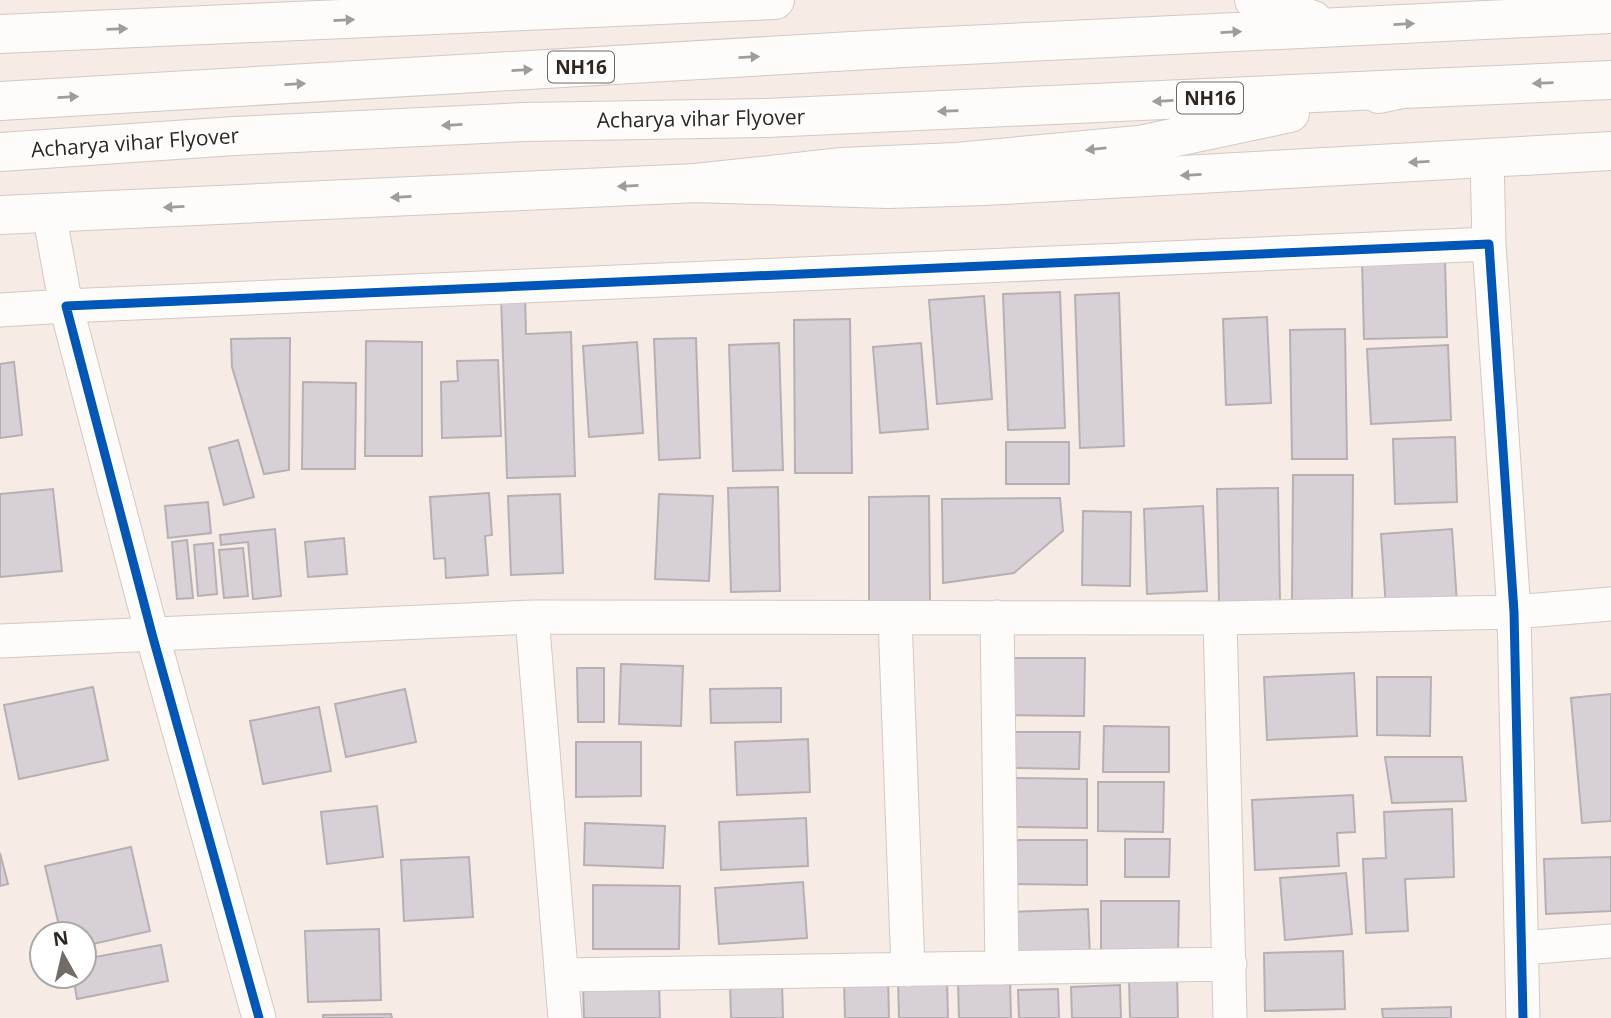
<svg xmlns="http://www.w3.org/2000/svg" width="1611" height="1018" viewBox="0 0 1611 1018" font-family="'Open Sans',sans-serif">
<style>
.building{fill:#d8d0d7;stroke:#b7b0b2;stroke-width:2}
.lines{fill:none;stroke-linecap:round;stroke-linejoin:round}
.street-casing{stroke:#d2c9c3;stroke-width:35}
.secondary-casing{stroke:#d2c9c3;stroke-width:40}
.highway-casing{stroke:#d2c9c3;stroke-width:40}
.street{stroke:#fefcfb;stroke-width:33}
.secondary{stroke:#fefcfb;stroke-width:38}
.highway{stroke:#fefcfb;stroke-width:38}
.cycleway-casing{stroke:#fff;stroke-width:13}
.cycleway{stroke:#0057b8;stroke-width:9}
.oneway{fill:#a19c98}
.labels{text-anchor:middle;stroke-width:5;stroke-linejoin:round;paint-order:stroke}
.shield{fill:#fff;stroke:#6d6763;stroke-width:2}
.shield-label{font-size:19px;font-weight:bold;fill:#2f2620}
.street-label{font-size:21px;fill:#2f2620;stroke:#fff}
</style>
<rect width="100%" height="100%" fill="#f6ebe5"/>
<path class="building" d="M1445 259 1447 337 1364 339 1362 260Z
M1060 292 1065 428 1008 430 1003 294Z
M1119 293 1124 446 1080 448 1075 295Z
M501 295H525L526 334 571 332 575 476 507 478Z
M984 296 992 399 937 404 929 300Z
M1267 317 1271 403 1226 405 1223 319Z
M850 319 852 473H795L794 320Z
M1345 329 1347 459H1292L1290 330Z
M290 338 289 470 264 474 232 367 231 339Z
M696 338 700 458 659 460 654 339Z
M366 341 422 342V456H365Z
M637 342 643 433 589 437 583 346Z
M779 343 783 470 733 471 729 345Z
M921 343 928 429 880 433 873 347Z
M1448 345 1451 420 1371 424 1367 349Z
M498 360 501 436 442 438 441 382 458 381 457 361Z
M14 362 22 435 0 438V364Z
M303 382 356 383 355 469H302Z
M1455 437 1457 502 1395 504 1393 439Z
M238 440 254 497 224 505 209 448Z
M1006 442H1069V484H1006Z
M1293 475H1353L1352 601 1292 600Z
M778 487 780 591 731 592 728 488Z
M1278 488 1280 601 1219 602 1217 489Z
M53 489 62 571 0 577V494Z
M489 493 492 535 485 536 488 575 446 578 445 558 434 559 430 497Z
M560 494 563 573 511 575 508 496Z
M659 494 713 496 709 581 655 579Z
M929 496 930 603 869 604V497Z
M1060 498 1063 531 1014 573 943 583 942 499Z
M208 502 211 533 168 538 165 506Z
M1203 506 1207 591 1147 594 1144 509Z
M1083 511 1131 512 1130 586 1082 585Z
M275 529 281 596 253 599 248 542 221 545 220 535Z
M1452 529 1457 603 1386 608 1381 534Z
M344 538 347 574 308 577 305 542Z
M187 540 193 598 177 599 172 542Z
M213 543 217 594 198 596 194 545Z
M243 548 248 596 224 598 219 550Z
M1007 658H1085L1084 716 1006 715Z
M621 664 683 666 681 726 619 724Z
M577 668H604V722H578Z
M1354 673 1357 736 1267 740 1264 677Z
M1377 677H1431L1430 736 1377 735Z
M93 687 108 760 19 779 4 705Z
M781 688V722L711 723 710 689Z
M405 689 416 742 346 757 335 704Z
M1611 694V821L1582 823 1571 698Z
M319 707 331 771 263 784 250 721Z
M1104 726 1169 727V772H1103Z
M1008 732H1080L1079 769 1008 768Z
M808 739 810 792 737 795 735 742Z
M576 742H641V796L576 797Z
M1385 757H1462L1466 801 1392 803Z
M1014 778 1087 779V828L1013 827Z
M1098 782H1164L1163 832 1098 831Z
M1353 795 1355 832 1337 833 1339 866 1255 870 1252 800Z
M377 806 383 857 327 864 321 812Z
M1452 809 1454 877 1405 879 1408 931 1366 933 1363 859 1386 858 1384 812Z
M806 818 808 866 721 870 719 822Z
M585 823 665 826 663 868 584 865Z
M1125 839H1170L1169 877H1125Z
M1009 840H1087V885L1008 884Z
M131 847 150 931 84 946V934H61L45 866Z
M0 853 8 884 0 886Z
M469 857 473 917 404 921 401 860Z
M1611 857V911L1546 914 1544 859Z
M1346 873 1352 934 1285 940 1280 878Z
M803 882 807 938 719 944 715 888Z
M593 885 680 886 679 949H593Z
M1101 901H1179L1178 955 1101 954Z
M1088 909 1090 956 1013 959 1011 912Z
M379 929 381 1000 308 1002 305 931Z
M161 945 168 981 77 999 73 976H84V959Z
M1343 951 1345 1009 1265 1011 1264 953Z
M1177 975 1178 1018H1130L1129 976Z
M888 977 889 1018H845L844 978Z
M947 979 948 1018H899L898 980Z
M1010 981 1011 1018H959L958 982Z
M782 983 783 1018H731L730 984Z
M659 984 660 1018H584L583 986Z
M1120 985 1121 1018H1072L1071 987Z
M1058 989 1059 1018H1019L1018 990Z
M1451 1007V1018H1383L1382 1009Z
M391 1014 392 1018H323V1015Z"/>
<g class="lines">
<defs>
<path id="street" d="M1487 158 1489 244
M0 310 66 306 49 213
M532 617 565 1018
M997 617 1002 968
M895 618 908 970
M1220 618 1230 1018
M0 641 532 617 1220 618 1514 612 1611 604
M1523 948 1611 941
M562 975 1230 964
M259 1018 152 634 66 306 1489 244 1514 612 1523 1018"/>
<path id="secondary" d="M0 34 775 0
M0 215 696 183 888 189 984 186 1611 151"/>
<path id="highway" d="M1254 0 1313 20
M1379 94 1403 89 1611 80
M0 101 903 48 1611 14
M0 152 234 136 524 122 766 118 1403 89
M696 183 842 167 956 162 1139 145 1290 113"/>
</defs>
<use href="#street" class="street-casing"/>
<use href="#secondary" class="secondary-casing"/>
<use href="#highway" class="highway-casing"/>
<use href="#street" class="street"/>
<use href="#secondary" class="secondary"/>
<use href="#highway" class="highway"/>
<defs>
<path id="cycleway" d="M259 1018 152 634 66 306 1489 244 1514 612 1523 1018"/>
</defs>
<use href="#cycleway" class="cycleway-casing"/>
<use href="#cycleway" class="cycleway"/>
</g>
<defs><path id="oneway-solid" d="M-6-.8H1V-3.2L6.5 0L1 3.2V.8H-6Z" transform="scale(1.75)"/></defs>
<g class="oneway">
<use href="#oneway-solid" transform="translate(344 20) rotate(-3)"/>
<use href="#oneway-solid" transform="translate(1404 24) rotate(-3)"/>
<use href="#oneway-solid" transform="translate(117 29) rotate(-2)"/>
<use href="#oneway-solid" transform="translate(1231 32) rotate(-3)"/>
<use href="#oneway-solid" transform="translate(749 57) rotate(-3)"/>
<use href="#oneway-solid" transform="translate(522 70) rotate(-3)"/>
<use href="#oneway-solid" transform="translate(1543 83) rotate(178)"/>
<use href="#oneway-solid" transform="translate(295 84) rotate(-3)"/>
<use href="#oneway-solid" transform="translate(68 97) rotate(-3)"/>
<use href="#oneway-solid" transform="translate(1163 101) rotate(177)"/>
<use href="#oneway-solid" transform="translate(948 111) rotate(178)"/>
<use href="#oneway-solid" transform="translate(452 125) rotate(177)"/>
<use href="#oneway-solid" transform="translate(1096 149) rotate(174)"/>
<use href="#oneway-solid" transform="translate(1419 162) rotate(177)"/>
<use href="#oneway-solid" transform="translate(1191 175) rotate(177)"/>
<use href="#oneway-solid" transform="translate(628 186) rotate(177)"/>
<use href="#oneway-solid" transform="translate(401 197) rotate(177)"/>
<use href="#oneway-solid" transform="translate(174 207) rotate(177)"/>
</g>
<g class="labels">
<g class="shield">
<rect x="548" y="51.5" width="66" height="31" rx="5"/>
<rect x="1177" y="82.5" width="66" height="31" rx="5"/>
</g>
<g class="shield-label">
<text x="581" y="74">NH16</text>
<text x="1210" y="105">NH16</text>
</g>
<g class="street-label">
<text transform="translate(701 119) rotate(-1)" y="7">Acharya vihar Flyover</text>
<text transform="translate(135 143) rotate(-4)" y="7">Acharya vihar Flyover</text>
</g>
</g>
<g transform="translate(63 955) rotate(352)"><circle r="33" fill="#ffffff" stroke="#aca8a6" stroke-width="2"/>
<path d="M0-5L12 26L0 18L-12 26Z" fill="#756b65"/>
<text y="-10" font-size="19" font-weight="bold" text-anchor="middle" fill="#2f2620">N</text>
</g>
</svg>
